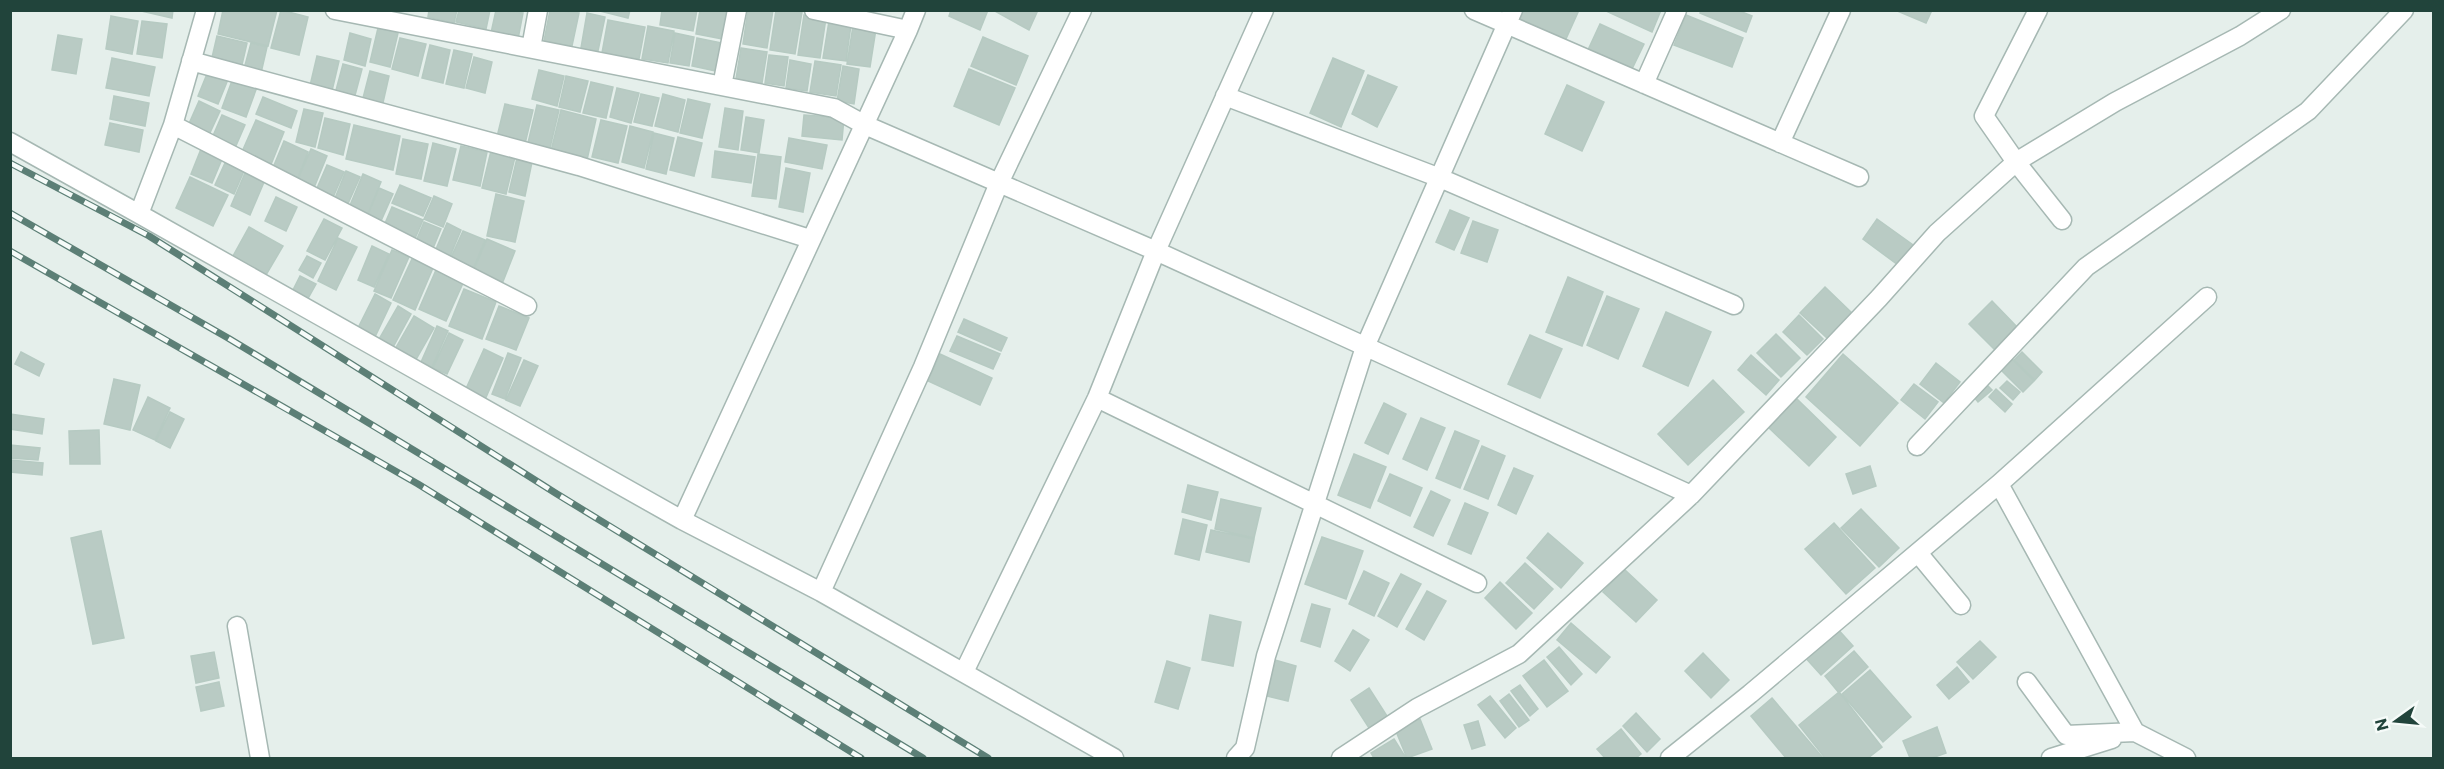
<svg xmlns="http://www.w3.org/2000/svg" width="2444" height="769" viewBox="0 0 2444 769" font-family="Commissioner,sans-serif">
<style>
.building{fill:#b9cbc4;stroke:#b6cac2;stroke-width:1.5}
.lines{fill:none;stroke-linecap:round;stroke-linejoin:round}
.minor-casing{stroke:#a6b8b3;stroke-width:21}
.minor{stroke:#fff;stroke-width:18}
.rail-casing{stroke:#5c7f76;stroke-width:7}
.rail{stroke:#f6fbf9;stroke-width:4.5;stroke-dasharray:14;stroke-linecap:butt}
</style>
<rect width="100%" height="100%" fill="#e5efeb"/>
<path class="building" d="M137 10H173L172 18Z
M223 10H277L268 46 218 34Z
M281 10 308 17 299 55 271 48Z
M429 10H457L454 23 428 17Z
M459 10H490L486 29 456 22Z
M496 10 523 13 518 39 491 33Z
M550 10 579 13 572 46 544 41Z
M596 10H630L628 18Z
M662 10H697L693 31 660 25Z
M700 10H728L723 39 696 34Z
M748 10H773L767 48 743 44Z
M776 10 802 12 795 54 770 50Z
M951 10H988L980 30 949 16Z
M993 10H1038L1029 30Z
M1522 10H1579L1565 41 1518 21Z
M1604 10H1661L1652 32Z
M1701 10H1737L1752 16 1746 32 1700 13Z
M1895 10H1932L1926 23Z
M587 13 605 17 598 51 581 48Z
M804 15 826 18 820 58 798 55Z
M1686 15 1743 38 1732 67 1674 45Z
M111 16 138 21 132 54 106 49Z
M608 20 645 27 639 59 602 53Z
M142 21 167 24 162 58 137 54Z
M829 21 851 25 846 61 823 58Z
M1600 24 1644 44 1631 71 1588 50Z
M648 26 674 31 668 63 642 59Z
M853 26 876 29 870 67 847 64Z
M378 28 398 33 390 67 370 62Z
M350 33 371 39 365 66 344 60Z
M675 33 694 37 689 66 670 63Z
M58 35 82 39 76 74 52 70Z
M217 36 247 43 241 69 211 62Z
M983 37 1028 56 1016 85 971 66Z
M400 38 426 44 418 76 392 69Z
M697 38 722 43 716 71 692 66Z
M251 43 267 47 261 73 244 69Z
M430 45 450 50 443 83 422 78Z
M741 48 767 52 762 83 736 79Z
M454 50 472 54 464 88 446 84Z
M769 55 788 57 784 86 765 83Z
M317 56 339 61 331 95 309 90Z
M474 57 492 62 485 93 466 88Z
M112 58 155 67 149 96 106 88Z
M1333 58 1364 71 1341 127 1310 113Z
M790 60 811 64 807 91 786 88Z
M815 61 841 65 836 96 810 92Z
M343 64 362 69 354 99 335 94Z
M843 66 859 69 854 104 837 101Z
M209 69 229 77 218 104 198 96Z
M969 69 1015 88 999 125 954 106Z
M539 70 564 76 557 106 532 99Z
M370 71 389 76 382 107 362 102Z
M1368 75 1397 87 1377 127 1352 114Z
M566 76 588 81 580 112 559 107Z
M233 78 257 87 246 117 222 108Z
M591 82 613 87 606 118 583 113Z
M1567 85 1604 102 1582 151 1545 134Z
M617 88 639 93 631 123 610 117Z
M641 94 659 98 652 126 634 122Z
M663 94 685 100 678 132 655 126Z
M114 96 149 103 145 126 110 119Z
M263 97 297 111 291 128 256 114Z
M688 99 710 104 702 138 680 133Z
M199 101 220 111 208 137 187 128Z
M505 104 533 110 524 148 496 141Z
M537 105 559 110 549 152 527 147Z
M725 108 743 111 738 150 719 147Z
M304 109 323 113 315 147 296 142Z
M561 110 596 119 587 160 551 151Z
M222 115 245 125 235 148 212 138Z
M804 115 844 118 842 140 802 136Z
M746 117 764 120 759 153 741 150Z
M325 118 350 124 343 155 318 148Z
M256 120 284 132 270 167 241 154Z
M601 120 627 126 618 163 592 157Z
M110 123 143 130 139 152 105 145Z
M354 125 400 136 393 170 346 159Z
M630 126 653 132 644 168 622 162Z
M654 133 674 138 666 174 646 169Z
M678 137 702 143 694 176 670 170Z
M789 138 827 145 822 169 785 162Z
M403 139 428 144 421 179 396 174Z
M284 141 308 152 297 180 272 170Z
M433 143 456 149 447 186 424 181Z
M461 146 487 152 480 186 453 180Z
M201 149 222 159 212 183 191 174Z
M311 149 327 156 313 190 296 184Z
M491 151 515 157 506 194 482 188Z
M715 151 755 157 751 183 712 177Z
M758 154 781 157 776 199 752 196Z
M517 158 532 162 525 196 509 192Z
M225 163 244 171 234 194 215 185Z
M327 165 344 172 331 202 314 195Z
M786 168 810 173 803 212 779 207Z
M346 171 360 177 346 208 333 203Z
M245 173 264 182 250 215 231 206Z
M363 174 381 182 366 218 348 210Z
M190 177 228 195 213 226 176 208Z
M400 185 431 198 423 216 392 203Z
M379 188 393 194 381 221 368 215Z
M496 194 524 201 515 242 487 236Z
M434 196 452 204 443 227 424 219Z
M276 197 297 207 286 231 265 221Z
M392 207 423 220 414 241 383 228Z
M1450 210 1469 218 1454 250 1436 242Z
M324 219 342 228 325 260 307 251Z
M1877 219 1913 245 1898 265 1863 239Z
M1473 221 1498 230 1487 262 1461 253Z
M424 222 441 229 431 253 414 246Z
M447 223 461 230 448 261 434 254Z
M249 227 283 246 266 275 233 256Z
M463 231 485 240 472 272 449 262Z
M338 238 357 247 336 290 318 281Z
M487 239 515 251 502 284 473 272Z
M372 246 389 254 374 287 358 280Z
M392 250 409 257 391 298 374 291Z
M307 256 321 263 313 278 299 270Z
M412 259 433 268 415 310 393 300Z
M436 270 463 283 446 321 419 309Z
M300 276 316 284 306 302 291 294Z
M1568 277 1603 292 1582 346 1546 332Z
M1825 287 1852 313 1828 339 1800 313Z
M464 289 496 302 482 339 449 326Z
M375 294 391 303 374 339 357 330Z
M1607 296 1639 309 1618 359 1587 345Z
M1992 301 2020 330 1998 353 1969 324Z
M398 306 411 314 392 349 378 341Z
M499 306 529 318 516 350 486 339Z
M1666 312 1711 332 1688 386 1643 366Z
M1799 315 1823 339 1807 355 1783 332Z
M414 316 434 328 414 363 394 351Z
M964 319 1007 338 1001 351 958 332Z
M437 326 448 331 432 367 421 362Z
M449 333 463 340 447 374 433 368Z
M1776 334 1800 358 1781 377 1757 353Z
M1530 335 1562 349 1540 398 1508 384Z
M957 336 1000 354 993 369 950 351Z
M484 349 503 358 484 402 464 393Z
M21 352 44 364 39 376 15 364Z
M2022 352 2042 372 2035 380 2014 360Z
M508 353 521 358 505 399 492 394Z
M940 354 992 378 980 405 928 381Z
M1843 354 1898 403 1860 446 1806 397Z
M1751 355 1779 380 1766 395 1738 370Z
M2010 357 2034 381 2023 392 1999 368Z
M524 360 538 366 520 406 506 400Z
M1936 363 1960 382 1944 403 1920 384Z
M114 379 140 385 130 430 104 424Z
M1713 380 1744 412 1688 465 1658 434Z
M1983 381 1992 390 1978 402 1970 392Z
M2007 381 2020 392 2013 400 2000 388Z
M1914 384 1938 402 1925 419 1901 400Z
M1996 389 2012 404 2005 412 1989 397Z
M148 397 170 408 155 440 133 430Z
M1796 398 1836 437 1809 466 1768 427Z
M1384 403 1406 414 1388 454 1365 443Z
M170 412 184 419 170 448 156 441Z
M10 414 44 419 42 434 10 429Z
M1421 418 1445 428 1427 470 1403 459Z
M99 430 100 464H70L69 431Z
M1455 431 1479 441 1460 488 1436 478Z
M10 445 40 448 38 460 10 458Z
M1482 446 1505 456 1488 499 1464 489Z
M1354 454 1386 467 1370 508 1338 495Z
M10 460 43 463 42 475 10 472Z
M1870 466 1876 486 1853 494 1846 474Z
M1514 468 1533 476 1516 514 1498 505Z
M1390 474 1422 488 1410 516 1378 501Z
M1188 485 1218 492 1211 520 1182 512Z
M1431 491 1450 500 1433 536 1414 527Z
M1221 499 1261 508 1254 538 1215 529Z
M1465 503 1488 513 1471 554 1448 544Z
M1861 509 1899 548 1879 567 1841 528Z
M1183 519 1207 525 1199 560 1175 554Z
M1834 523 1875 568 1846 594 1805 549Z
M1211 530 1254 539 1249 562 1206 552Z
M101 531 124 638 93 644 71 538Z
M1548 533 1583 563 1561 588 1527 558Z
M1322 537 1363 551 1346 599 1305 584Z
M1525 563 1553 589 1534 609 1506 583Z
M1624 569 1657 600 1636 622 1603 592Z
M1364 571 1389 583 1374 616 1349 604Z
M1401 574 1421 584 1397 627 1378 616Z
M1500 582 1532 613 1516 629 1485 598Z
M1427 591 1446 601 1424 640 1406 629Z
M1312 604 1330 609 1320 647 1301 641Z
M1210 615 1241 622 1233 666 1202 660Z
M1571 623 1610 657 1596 673 1557 640Z
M1835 626 1853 646 1821 675 1803 655Z
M1353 630 1369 640 1350 671 1335 661Z
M1980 641 1996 657 1973 679 1957 662Z
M1559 647 1582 674 1571 685 1547 657Z
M1854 651 1868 667 1839 693 1825 676Z
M214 652 219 678 196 683 191 656Z
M1703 653 1729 680 1711 698 1685 671Z
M1275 660 1296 666 1288 701 1267 696Z
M1544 660 1568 691 1547 707 1523 676Z
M1167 661 1190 668 1178 709 1155 702Z
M1957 667 1969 682 1949 699 1937 685Z
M1870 670 1911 717 1883 742 1842 694Z
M219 682 224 706 201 711 196 687Z
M1520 685 1538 709 1530 716 1511 691Z
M1369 688 1387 716 1369 728 1351 700Z
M1839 692 1882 747 1868 758H1825L1799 725Z
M1509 694 1529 720 1519 727 1500 701Z
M1490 696 1516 728 1505 738 1478 705Z
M1772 698 1823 758H1786L1751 716Z
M1636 713 1660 739 1647 752 1623 726Z
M1420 719 1432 749 1407 758 1395 729Z
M1478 721 1485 745 1472 749 1464 725Z
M1937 727 1946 753 1932 758H1910L1903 741Z
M1621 729 1641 754 1636 758H1605L1597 749Z
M1394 739 1406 758H1374L1371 753Z"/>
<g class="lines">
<defs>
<path id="minor" d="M206 10 173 125 139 214 682 520 821 592 1114 758
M335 10 834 108 865 125 1156 251 1691 495
M1474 10 1859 177
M2038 10 1984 116 2016 162 2062 220
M908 30 916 10
M531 48 538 10
M191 61 579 166 810 239
M1644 84 1677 10
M722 86 737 10
M1225 96 1440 178 1734 305
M173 125 527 306
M10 142 139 214
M1780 143 1841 10
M1097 398 1477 583
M1917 446 2086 267 2308 111 2404 10
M1999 484 2135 732 2186 758
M682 520 908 30 814 10
M1918 553 1961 605
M821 592 923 367 999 183 1082 10
M237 626 260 758
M964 672 1097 398 1156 251 1264 10
M2027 682 2066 735 2135 732
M1236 758 1245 748 1266 656 1365 347 1513 10
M1341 758 1417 708 1519 654 1691 495 1879 298 1937 233 2016 162 2115 102 2240 36 2281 10
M1670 758 1750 694 1999 484 2207 297
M2051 758 2112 739"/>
</defs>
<use href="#minor" class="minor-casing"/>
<use href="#minor" class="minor"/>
<defs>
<path id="rail" d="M10 163 149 236 557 494 988 758
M10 213 228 338 923 758
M10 251 418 484 861 758"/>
</defs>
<use href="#rail" class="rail-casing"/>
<use href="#rail" class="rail"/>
</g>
<rect width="2444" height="769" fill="none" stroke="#21443b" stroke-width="24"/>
<g transform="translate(2396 721) rotate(255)" stroke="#f6fbf9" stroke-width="4.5" paint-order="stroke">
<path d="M0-4.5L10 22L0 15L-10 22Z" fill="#21443b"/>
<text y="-9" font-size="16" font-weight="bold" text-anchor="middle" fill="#21443b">N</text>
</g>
</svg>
